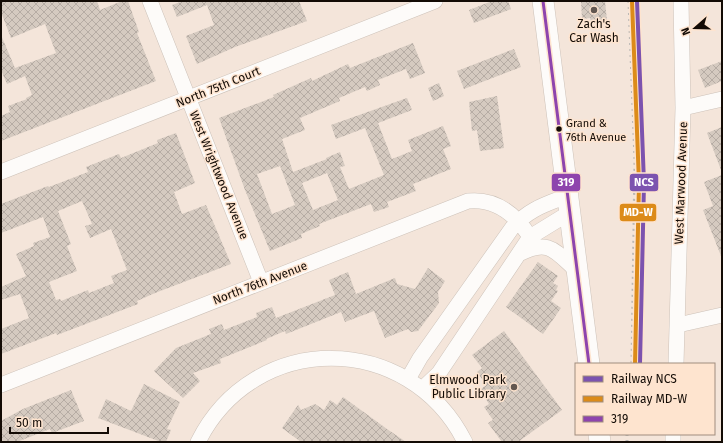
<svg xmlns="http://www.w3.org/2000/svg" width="723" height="443" viewBox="0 0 723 443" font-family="'Fira Sans',sans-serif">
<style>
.building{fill:url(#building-cross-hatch);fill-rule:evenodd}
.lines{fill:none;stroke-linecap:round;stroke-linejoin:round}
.minor-casing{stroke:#cdc2b9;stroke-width:16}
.secondary-casing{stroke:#cdc2b9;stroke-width:22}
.minor{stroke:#fdfbf9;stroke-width:15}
.secondary{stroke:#fdfbf9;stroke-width:21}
.rail{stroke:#bbb8b5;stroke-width:3;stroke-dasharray:2 4;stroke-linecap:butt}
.bus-1-casing{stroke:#fee4cf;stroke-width:6}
.bus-1{stroke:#8e44ad;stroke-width:3}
.rail-1-casing{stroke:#fee4cf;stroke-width:7}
.rail-2-casing{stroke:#fee4cf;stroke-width:7}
.rail-1{stroke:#7c53af;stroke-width:4}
.rail-2{stroke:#dc8b19;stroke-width:4}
.poi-dot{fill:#625750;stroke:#fee4cf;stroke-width:1.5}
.bus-dot{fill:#130b05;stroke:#fee4cf;stroke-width:1.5}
.labels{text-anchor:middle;stroke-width:3;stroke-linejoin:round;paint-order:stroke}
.bus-label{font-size:11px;fill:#130b05;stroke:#fee4cf;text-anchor:start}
.poi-label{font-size:12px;fill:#130b05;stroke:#fee4cf}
.street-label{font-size:12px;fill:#130b05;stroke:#fee4cf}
.line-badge{stroke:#fee4cf;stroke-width:1.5}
.badge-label{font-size:11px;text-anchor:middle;font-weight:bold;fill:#fff}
</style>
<defs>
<pattern id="building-cross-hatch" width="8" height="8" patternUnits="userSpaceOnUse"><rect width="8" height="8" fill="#d5cac0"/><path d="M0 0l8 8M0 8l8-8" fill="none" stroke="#b6aca4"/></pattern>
</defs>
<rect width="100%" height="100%" fill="#f4e5da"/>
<path class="building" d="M1 1H97L100 10 122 1H128L139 32 137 33 156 81 1 141V116L10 112 8 106 27 99 26 98 32 95 25 76 7 84 1 70V35L15 68 56 53 45 24 11 38 1 12Z
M183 1H299L307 21 235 47 197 64 186 36 214 25 207 5 177 17 172 5Z
M492 1H508L511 9 474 23 469 10Z
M581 1H605L607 21 591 22 590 18 582 19Z
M413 43 425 73 410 79 406 69 378 80 380 85 367 91 365 87 339 98 340 101 300 118 305 130 282 139 293 172 327 159 326 158 340 152 345 166 340 167 349 189 384 175 365 128 336 139 331 125 407 98 412 110 378 123 392 159 412 151 408 140 443 126 451 146 443 149 451 169 413 184 416 191 387 202 389 207 374 212 371 204 319 224 320 226 301 234 302 238 270 251 245 190 219 118 274 97 273 95 311 78 312 81 348 64 350 68ZM280 166 295 205 272 214 257 174ZM327 173 338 200 313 210 302 183Z
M514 49 521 67 464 89 457 71Z
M722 61V81L705 88 698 70Z
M439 83 444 96 433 101 428 88Z
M497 96 504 148 480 151 477 130 472 131 469 102Z
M722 127V170H721L707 133Z
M176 133 195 183 174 192 182 214 206 205 231 264 155 293 137 301 138 304 57 335 56 333 1 354V329L29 318 20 294 1 300V287L26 276 16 254 34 246 33 243 50 237 43 217 1 233V204L48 186 49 187 88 172 86 167 119 154 121 158 158 143 157 140ZM82 201 92 224 85 226 90 238 111 229 127 270 111 276 114 283 89 293 88 290 61 301 60 299 56 300 49 282 77 271 67 246 71 244 58 211Z
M722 175V256H721L703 210 713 206 704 182Z
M538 262 558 276 553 283 558 286 556 290 558 291 551 301 561 308 543 334 506 307Z
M428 268 445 281 438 292 439 303 418 331 411 332 408 329 385 338 374 311 345 322 341 312 286 334 285 331 266 339 267 340 220 359 221 363 193 373 200 381 183 398 154 371 176 348 211 334 209 329 222 324 224 330 257 317 256 313 272 307 276 318 335 295 329 280 348 272 356 294 395 278 397 284 415 289Z
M504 331 562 410 518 442H502L488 423 493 420 484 407 489 404 480 390 486 385 477 372 482 368 472 355Z
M144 384 180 402 167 429 171 430 166 442H161L98 418 106 399 131 411Z
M71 390 84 421 52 433 50 429 17 442H1V421L23 409Z
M343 397 387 429 406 442H301L282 428 298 405 301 410 315 404 324 410 330 400 337 405Z"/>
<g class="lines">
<defs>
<path id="minor" d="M150 1 261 282
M683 108 722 99
M1 172 435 1
M519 254C549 238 555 251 577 271
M678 325 722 315
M676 364 683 108 681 1
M408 379 420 358 512 228C529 209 544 205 567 196
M1 385 468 201C496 198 516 215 530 237
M422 389 439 373 530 237 569 213
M198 442C254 330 409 331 465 442
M673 442V434"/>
<path id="secondary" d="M543 1 589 364
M599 434 600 442"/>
</defs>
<use href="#minor" class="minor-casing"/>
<use href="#secondary" class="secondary-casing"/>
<use href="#minor" class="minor"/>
<use href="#secondary" class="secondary"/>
<path class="rail" d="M629 1 635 160 632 364
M627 442V434"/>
<defs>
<path id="bus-1" d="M543 1 589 364"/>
</defs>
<use href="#bus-1" class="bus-1-casing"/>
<use href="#bus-1" class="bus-1"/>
<defs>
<path id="rail-1" d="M637 1 644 183 640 364"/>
<path id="rail-2" d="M632 1 639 183 635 364"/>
</defs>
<use href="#rail-1" class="rail-1-casing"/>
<use href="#rail-2" class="rail-2-casing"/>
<use href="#rail-1" class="rail-1"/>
<use href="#rail-2" class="rail-2"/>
</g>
<g class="poi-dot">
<circle cx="594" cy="10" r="4"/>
<circle cx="514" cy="387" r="4"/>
</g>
<circle class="bus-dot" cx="559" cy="129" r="3.5"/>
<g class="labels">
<g class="bus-label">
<text x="566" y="127">Grand &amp;<tspan x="566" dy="14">76th Avenue</tspan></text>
</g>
<g class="poi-label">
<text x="594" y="28">Zach's<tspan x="594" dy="14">Car Wash</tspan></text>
<text x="506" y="384" text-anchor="end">Elmwood Park<tspan x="506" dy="14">Public Library</tspan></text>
</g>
<g class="street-label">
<text transform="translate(218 87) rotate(-22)" y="4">North 75th Court</text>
<text transform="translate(219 175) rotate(68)" y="4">West Wrightwood Avenue</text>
<text transform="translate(681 183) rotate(-88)" y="4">West Marwood Avenue</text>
<text transform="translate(260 283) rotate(-21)" y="4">North 76th Avenue</text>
</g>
</g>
<g class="line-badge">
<rect x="629" y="173" width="30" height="19" rx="4" fill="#7c53af"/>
<rect x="551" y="173" width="30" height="19" rx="4" fill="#8e44ad"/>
<rect x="619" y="203" width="38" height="19" rx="4" fill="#dc8b19"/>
</g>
<g class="badge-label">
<text x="644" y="186">NCS</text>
<text x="566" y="186">319</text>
<text x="638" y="216">MD-W</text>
</g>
<rect width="723" height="443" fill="none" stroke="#130b05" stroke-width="4"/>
<rect x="575" y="363" width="140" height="72" fill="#fee4cf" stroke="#a08d7e"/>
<rect x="583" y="376" width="20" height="6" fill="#7c53af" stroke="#a08d7e"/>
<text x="611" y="383" font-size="12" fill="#130b05">Railway NCS</text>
<rect x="583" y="396" width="20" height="6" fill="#dc8b19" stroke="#a08d7e"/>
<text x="611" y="403" font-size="12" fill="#130b05">Railway MD-W</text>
<rect x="583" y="416" width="20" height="6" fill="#8e44ad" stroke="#a08d7e"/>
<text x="611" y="423" font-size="12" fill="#130b05">319</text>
<g transform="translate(695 28) rotate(250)" stroke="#fee4cf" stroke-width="3" paint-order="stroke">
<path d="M0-3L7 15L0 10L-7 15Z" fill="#130b05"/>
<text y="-6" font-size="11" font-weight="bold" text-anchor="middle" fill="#130b05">N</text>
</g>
<path d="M10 427v6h98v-6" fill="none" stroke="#130b05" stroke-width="2"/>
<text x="16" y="427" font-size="12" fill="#130b05" stroke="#fee4cf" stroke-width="3" paint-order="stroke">50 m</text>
</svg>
